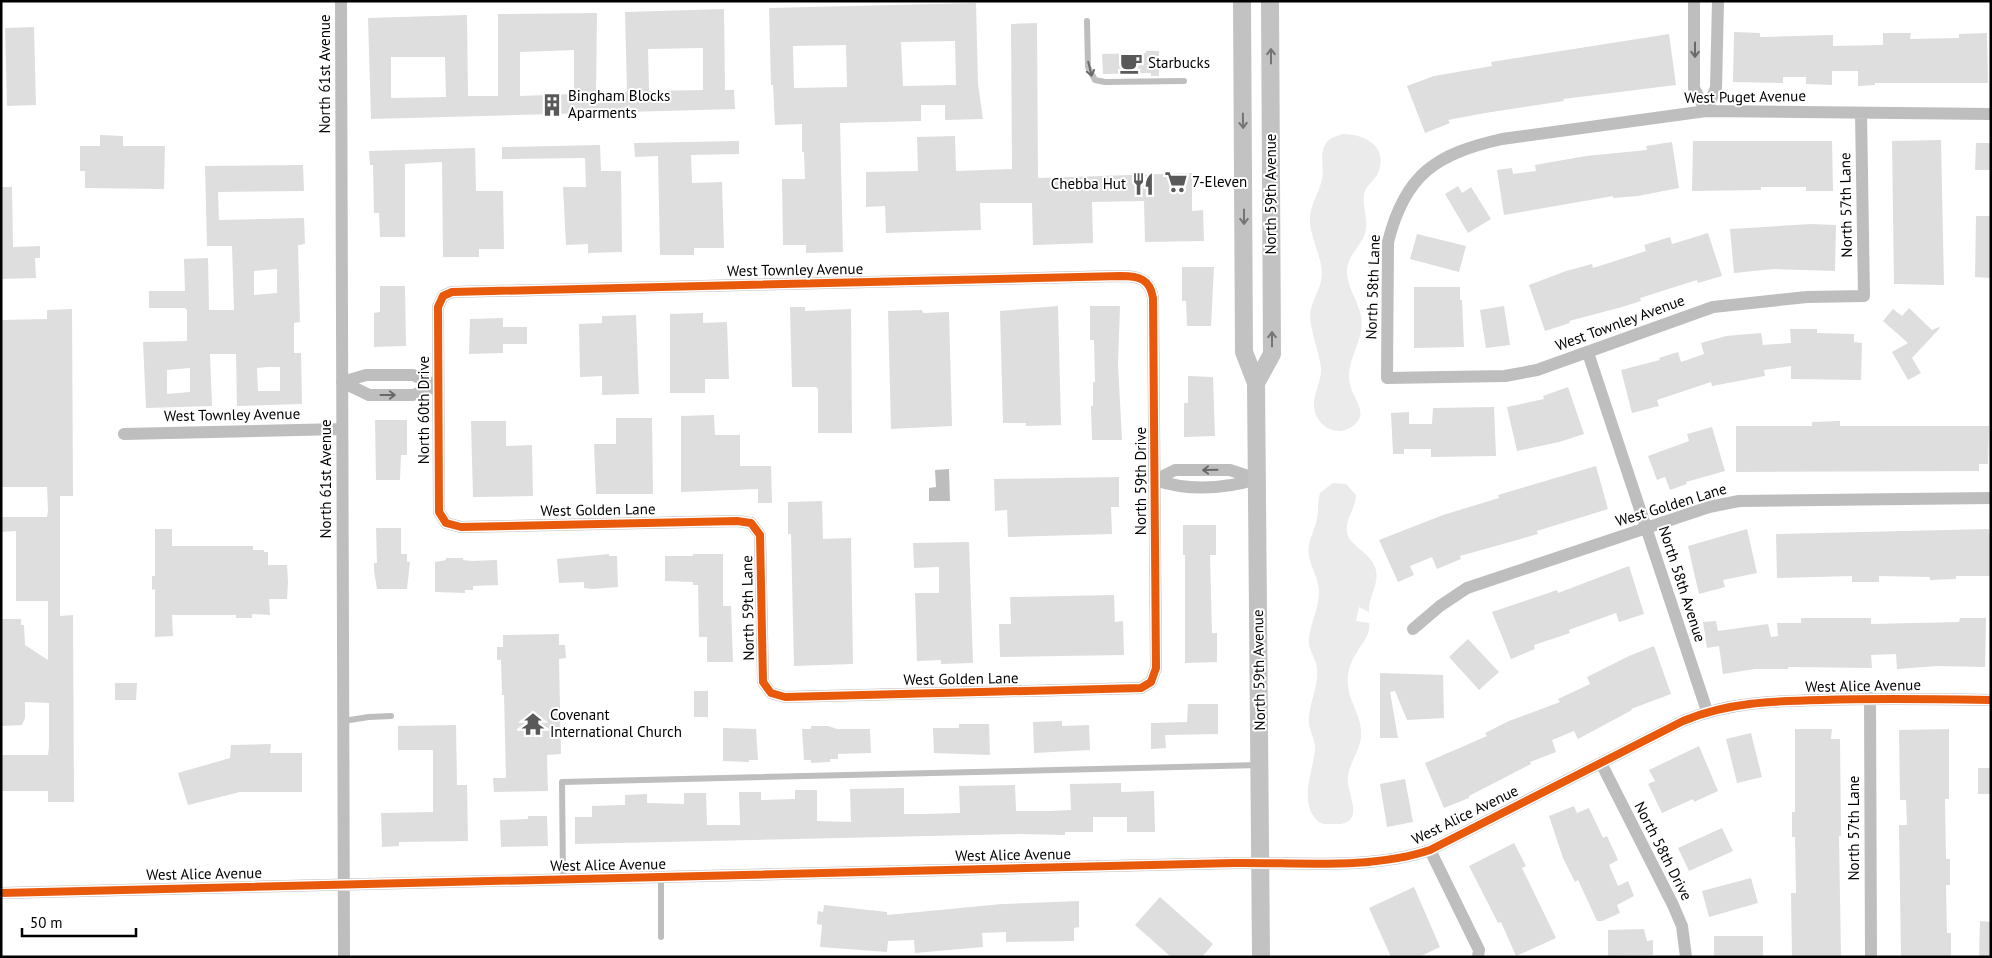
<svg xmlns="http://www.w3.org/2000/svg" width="1992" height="958" viewBox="0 0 1992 958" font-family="'PT Sans',sans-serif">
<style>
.green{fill:#ebebeb}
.water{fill:#bdbdbd}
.building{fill:#dedede;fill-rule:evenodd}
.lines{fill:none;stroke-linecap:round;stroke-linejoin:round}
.service{stroke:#bebebe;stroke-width:6}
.minor{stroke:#bebebe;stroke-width:12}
.secondary{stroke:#c2c2c2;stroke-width:18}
.cycleway-casing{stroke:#fff;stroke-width:11}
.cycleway{stroke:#e8590c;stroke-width:8}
.oneway{stroke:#686868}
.oneway2{stroke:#747474}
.labels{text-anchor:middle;stroke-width:4;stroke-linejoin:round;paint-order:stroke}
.poi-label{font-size:15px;fill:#000;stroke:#fff;text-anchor:start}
.street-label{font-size:15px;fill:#000;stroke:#fff}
</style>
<rect width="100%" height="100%" fill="#fff"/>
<path class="green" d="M1343 134C1365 134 1389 147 1378 173 1375 180 1368 184 1365 191 1361 204 1368 216 1366 229 1364 245 1346 255 1347 273 1348 289 1358 301 1361 316 1366 340 1344 361 1350 385 1352 394 1363 408 1360 417 1358 424 1347 431 1340 431 1328 431 1318 423 1315 412 1310 397 1322 384 1321 368 1319 351 1311 334 1310 316 1310 301 1322 289 1322 273 1321 255 1311 239 1310 222 1309 206 1319 194 1322 179 1325 167 1318 153 1327 142 1331 137 1337 136 1343 134Z
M1333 483 1346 484 1356 495C1356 508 1345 519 1347 532 1349 546 1370 552 1375 567 1381 583 1368 596 1369 612L1359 607 1356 621 1369 623C1372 643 1345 654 1348 685 1349 702 1361 715 1361 732 1362 747 1351 760 1348 775 1344 790 1370 826 1333 824 1326 824 1321 825 1316 819 1299 801 1313 771 1315 750 1316 740 1308 730 1309 720 1309 702 1319 687 1317 668 1316 658 1308 650 1309 640 1310 623 1319 609 1319 592 1319 579 1311 568 1309 556 1307 542 1314 532 1317 519 1319 511 1317 502 1320 493Z"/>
<path class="water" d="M949 469 950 501H929V488L936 487 935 470Z"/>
<path class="building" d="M976 3 978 84 983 119 945 120V105H921V121L840 123 843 252 806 253V245H783L782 179H805L804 152H802V124L775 125 773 85H771L769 8ZM955 41 956 85 903 86 901 42ZM846 45 847 87 794 88 793 46Z
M724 9 725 90H734L735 109 371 119 368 18 467 15 468 96H498V14L597 13 596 94 627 92 625 12ZM703 48V90L649 91 648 49ZM574 50V94L520 96V52ZM391 57H445L446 97 391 98Z
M1037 23 1038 178 1192 173V211L1203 210 1204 241 1145 242 1144 201 1092 202 1093 243 1033 245 1032 203H980L981 230 886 233 885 206 866 207V172L918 171 917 137 955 136 956 171 1012 169 1011 24Z
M34 27 36 105 7 106 5 28Z
M1734 32 1760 33V37L1833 35V46L1883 45V33H1911L1910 39 1959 38V34L1987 33 1988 83H1875V85L1858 86V71H1832V85L1806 84V77H1783V83L1733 82Z
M1669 34 1676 85 1563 99 1564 101 1485 113 1448 120 1450 123 1425 133 1407 86 1434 76 1492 66 1491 62Z
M1146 51H1159V76H1151V73L1103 74 1102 54 1146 53Z
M100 135 123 136V146H165L164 189 85 188V171H80V146H100Z
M1941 140 1944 285 1894 284 1892 141Z
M739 141V154L691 155 692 183 722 182 724 248H694V255H660L658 156 635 157 634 143Z
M1693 141H1832L1833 191H1806V187H1761V190L1692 191Z
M1672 142 1679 188 1638 196 1613 198V196L1504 215 1497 170 1512 168 1513 174 1536 171 1535 165 1586 156 1647 150 1646 146Z
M1976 143H1991V170H1975Z
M600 145 601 171H621L622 252 588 253V244L566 245 563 187H586L585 158 502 159V147Z
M475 148 476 191H503L504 249H479V257H443L442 162 405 164V237H380L379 213H374L373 165H370L369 151Z
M303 165 304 191 218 192 219 220 304 218 305 244 298 245 300 322 294 323V353H301L302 404 237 406 236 354H210L212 406 146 408 143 342 187 341V310L185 308H149V291H185L184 259 208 258 209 310H234L232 246H207L205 166ZM277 269V293L254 295V271ZM268 367H280V391H258L257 368ZM190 368V392L167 394V370Z
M1458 186 1462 193 1471 187 1491 219 1468 233 1445 194Z
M1 187H12L13 247 40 246V258H35L36 278 1 279Z
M1976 216H1991V278L1975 277Z
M1811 224 1836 225 1835 271 1774 269 1734 273 1730 229Z
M1708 233 1722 276 1698 283 1697 280 1640 298 1641 301 1622 307 1569 321 1570 323 1545 331 1529 285 1566 271 1592 264 1593 268 1646 251 1644 245 1670 237 1672 244Z
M1417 234 1466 246 1459 272 1410 259Z
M1182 267H1214L1211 326H1187L1186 301H1182Z
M380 286H405L406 346 374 347V313L380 312Z
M1414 287H1460V300H1462L1464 347 1414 348Z
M1058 306 1061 425 1026 426V423H1003L1000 311Z
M1090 306H1120L1118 364 1122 440H1092L1091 406H1093V382H1095L1094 340H1090Z
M1504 306 1510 345 1486 348 1480 310Z
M790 307H805V311L851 309 852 433H818V389L816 387H792Z
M1909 308 1932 330 1939 327 1940 328 1912 358 1921 373 1908 380 1892 352 1908 343 1883 321 1893 309 1902 316Z
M72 309 73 496H60V616L73 615 74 802H48V791H1V755H48L49 747V703L25 702V718L22 725 1 726V619H21V625H24L25 645 48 660V601H16V531L1 532V517H47L48 511 47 487H1V320L47 319V310Z
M922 310 923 313 949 312 952 426 891 429 888 311Z
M703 313V323L727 322 729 379H705V393H670V314Z
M636 315 639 394 602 395V376L580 377 579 324 602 323V316Z
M503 318V327H527V344H503V353L469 354 470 319Z
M1790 329H1817V333L1854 334V342L1862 343 1861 380 1791 379V366L1764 370 1765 376 1712 386 1711 382 1657 400 1659 406 1632 413 1621 370 1660 360 1659 358 1678 352 1681 362 1704 354 1701 343 1726 336 1761 333 1763 345 1791 343Z
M1188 376 1213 377 1215 436 1184 437V403H1188Z
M1568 387 1584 434 1559 442 1517 451 1507 407 1544 399 1543 396Z
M1494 407 1496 456 1431 457V449H1404V454H1393L1391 413 1409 412V424H1432L1433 408Z
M714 415 715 435H740V466H771L772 503H758V489L681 492V416Z
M616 418H652L653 494H596L594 444H616Z
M375 420H407V455H401L400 480H376Z
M471 421H506V446L532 445 533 496 473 497Z
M1840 421V426H1989L1988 464H1979V471L1736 472V426H1812V422Z
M1712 427 1725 471 1686 482 1687 484 1670 490 1665 477 1657 480 1648 456 1689 441 1687 434Z
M1596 466 1608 509 1537 531 1538 534 1460 556 1461 559 1437 569 1432 557 1410 566 1414 575 1398 582 1379 540 1443 515 1499 498 1498 495Z
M1119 477V507H1111L1112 534 1008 537 1007 510 995 511 994 479Z
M822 501 823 539 851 538 853 664 794 666 791 534H788V502Z
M1183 525H1216V555H1210L1212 633H1217V662L1185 663V555H1183Z
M376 528H401V554H407V562H410L407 589H377L374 571V563H377Z
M155 529H172V546H253V550H264V552H268V565H287L288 582 287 599H269L270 615 252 614V618H236V615H172L173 636 155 637V589L152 590V576H155Z
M1747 529 1757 573 1723 580 1725 587 1699 594 1688 546Z
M1989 529V533H1991V576H1956V579L1930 580V577L1879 576V582H1852V576L1777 578 1776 534Z
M969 542 973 663 941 664V660L917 661 915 593H939V567L914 568 913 543Z
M609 554V556H617L618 587 593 589 584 588V582L559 583 557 559Z
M693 554H723V606H731L733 662H707V637H699L698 585H693V582L665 581V556H693Z
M446 558H463V560L472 561 497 560 498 585 473 586V590H465V593L435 592V562L446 560Z
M1629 566 1644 614 1619 622 1616 613 1569 630 1570 633 1534 645 1535 649 1511 659 1492 612 1557 590 1558 593Z
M1114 595 1115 622 1123 621 1124 655 1000 657 999 624H1011L1010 597Z
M1801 618H1871V624L1959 622 1960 618H1986L1985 667 1938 666 1897 669 1896 654 1871 655 1872 668 1788 667V669H1755L1723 674 1719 646 1707 648 1703 622 1716 621 1718 631 1768 624 1771 637 1778 636 1777 623H1801Z
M559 634V645H565L566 658 559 659 561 754 547 755 548 791 494 792 493 778H506L504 695H502L501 660H497V647H503V635Z
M1468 639 1499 672 1479 690 1449 657Z
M1654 646 1671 694 1631 709 1632 710 1578 739 1574 731 1552 740 1556 752 1530 762 1531 764 1469 796V798L1444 808 1425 763 1487 736 1485 733 1509 721 1560 702 1558 699 1590 684 1587 677 1629 656Z
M1380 673 1443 675 1444 718 1407 720 1395 691 1390 692 1398 738H1380Z
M115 683H137L136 700H115Z
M694 691H708V717H694Z
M1188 704H1218V734L1165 735 1166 748 1151 749V723L1187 722Z
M1062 721V726L1089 725 1090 750 1034 753 1033 722Z
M959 724H989L990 755 934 753 933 728H959Z
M456 725 457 785H467L468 841 399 842V846L382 847 381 813 433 812V750H398V726Z
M811 726H828L837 729H870L871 753 838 754V759H830V762L811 763V760H804L802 729H811Z
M723 728 756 729 758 760H749V762L723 761Z
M1795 729H1832L1831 739H1840L1841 836H1839L1841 957H1792L1791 893H1796L1795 837H1792V812H1795Z
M1949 729V799H1945L1946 859H1950V885H1946L1947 933H1951V957H1901L1899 825H1907L1906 800H1900L1899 730Z
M1751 733 1762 777 1737 783 1726 739Z
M271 744 270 753H302V792H240L188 805 178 773 230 758 231 745Z
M1699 746 1718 791 1694 802 1693 799 1662 813 1648 784 1655 781 1649 770Z
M1978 768H1991V794H1978Z
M1405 779 1413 822 1387 827 1380 784Z
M1121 783V792L1154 791 1155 832H1127V817H1093V832H1065V835L1021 834 575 844V817H592V806L625 805V795L647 794V803L684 804V793H706L707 825H740L739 792H761V800L795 799V790H817V821L851 822 850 789 904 788V814H926L960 813 959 786 1015 785 1016 811H1049L1071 810 1070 784Z
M1574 806 1577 813 1589 808 1603 838 1607 836 1618 860 1609 865 1618 886 1628 881 1634 896 1617 905 1620 913 1602 921H1597L1578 880 1575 882 1563 858 1549 816Z
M528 816H547L548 846 501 847 500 820 528 819Z
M1722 828 1733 851 1689 871 1678 848Z
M1514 843 1526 866 1522 868 1556 938 1516 956 1501 922 1498 923 1469 866Z
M1751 878 1758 903 1709 917 1702 891Z
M1414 887 1440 947 1419 957H1391L1369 908Z
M1160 897 1213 944 1202 957H1171L1135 925Z
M1079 901V927L1074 928V941L1006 942V932L982 933 983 947 915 953 914 940 888 941 887 952 820 947 822 925 817 924 818 911 823 912 824 905 887 912V915L1002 904Z
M1980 921 1991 922V957H1979Z
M1644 929 1647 941 1653 940V955L1608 956V930Z
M1714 936H1763V957H1714Z"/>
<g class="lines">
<path class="service" d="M1087 21 1088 67 1095 80 1105 82 1184 81
M343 721 369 717 391 716
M661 877V937
M563 879 562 782 1259 765"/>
<path class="minor" d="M341 1 344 957
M1694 1V88L1706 111
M1706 111 1716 88 1718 1
M1861 113 1864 296 1807 297 1713 307 1537 370 1505 376 1387 378 1388 242C1405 174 1436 154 1502 139L1706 111 1991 114
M1121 276C1139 276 1150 279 1153 298L1156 668 1151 682 1141 688 785 697 771 693 763 682 760 535 751 523 737 521 461 527 446 523 439 512 438 307 443 296 452 292Z
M1588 353 1707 711
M342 382 369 395H413L437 386
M342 382 366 375H413L437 386
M124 434 342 429
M1155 480 1175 470H1230L1257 479
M1155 480C1188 491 1224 489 1257 479
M1413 629 1440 606 1467 588 1709 507 1739 501 1991 498
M1870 698 1871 957
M1601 763 1673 905 1682 926 1686 957
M1430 850 1479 950 1478 957
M1 893 1234 863C1296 862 1371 870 1430 850L1683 721C1728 702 1774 701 1822 700 1878 698 1934 699 1991 700"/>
<path class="secondary" d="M1242 1 1244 352 1256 383 1261 957
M1256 383 1272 354 1270 1"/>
<defs>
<path id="cycleway" d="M1121 276C1139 276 1150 279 1153 298L1156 668 1151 682 1141 688 785 697 771 693 763 682 760 535 751 523 737 521 461 527 446 523 439 512 438 307 443 296 452 292Z
M1 893 1234 863C1296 862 1371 870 1430 850L1683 721C1728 702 1774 701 1822 700 1878 698 1934 699 1991 700"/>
</defs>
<use href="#cycleway" class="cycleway-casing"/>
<use href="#cycleway" class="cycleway"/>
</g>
<defs><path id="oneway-shaft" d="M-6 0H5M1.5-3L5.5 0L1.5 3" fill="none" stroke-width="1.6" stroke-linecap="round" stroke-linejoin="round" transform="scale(1.25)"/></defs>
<g class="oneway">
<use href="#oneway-shaft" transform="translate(1695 50) rotate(90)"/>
<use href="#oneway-shaft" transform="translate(1090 69) rotate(76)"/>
<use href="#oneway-shaft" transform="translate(388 395)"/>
<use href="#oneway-shaft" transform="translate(1210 470) rotate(179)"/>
</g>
<g class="oneway2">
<use href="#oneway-shaft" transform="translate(1271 56) rotate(-90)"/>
<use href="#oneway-shaft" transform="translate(1243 121) rotate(89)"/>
<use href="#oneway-shaft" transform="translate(1244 217) rotate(90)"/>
<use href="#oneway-shaft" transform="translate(1272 339) rotate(-90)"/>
</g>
<defs>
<symbol id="cafe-bare" viewBox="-9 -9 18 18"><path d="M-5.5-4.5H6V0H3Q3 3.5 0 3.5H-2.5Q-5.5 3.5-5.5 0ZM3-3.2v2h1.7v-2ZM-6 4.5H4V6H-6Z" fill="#595959" stroke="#fff" stroke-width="2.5" paint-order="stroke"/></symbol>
<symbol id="building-bare" viewBox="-9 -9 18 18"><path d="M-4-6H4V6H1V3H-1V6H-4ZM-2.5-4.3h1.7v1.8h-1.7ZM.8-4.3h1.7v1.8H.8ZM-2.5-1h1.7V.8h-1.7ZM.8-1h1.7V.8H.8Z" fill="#595959" stroke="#fff" stroke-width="2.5" paint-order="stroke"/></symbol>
<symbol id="supermarket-bare" viewBox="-9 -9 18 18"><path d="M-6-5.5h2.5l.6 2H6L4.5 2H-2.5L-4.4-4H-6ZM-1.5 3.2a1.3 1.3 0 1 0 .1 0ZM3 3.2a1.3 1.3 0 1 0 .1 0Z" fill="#595959" stroke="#fff" stroke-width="2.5" paint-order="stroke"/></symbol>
<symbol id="restaurant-bare" viewBox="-9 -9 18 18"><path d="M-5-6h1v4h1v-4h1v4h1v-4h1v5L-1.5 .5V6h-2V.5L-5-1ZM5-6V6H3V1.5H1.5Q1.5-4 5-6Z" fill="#595959" stroke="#fff" stroke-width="2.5" paint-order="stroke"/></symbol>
<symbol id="temple-bare" viewBox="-9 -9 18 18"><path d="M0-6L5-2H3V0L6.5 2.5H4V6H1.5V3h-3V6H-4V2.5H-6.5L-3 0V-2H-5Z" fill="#595959" stroke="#fff" stroke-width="2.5" paint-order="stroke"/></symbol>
</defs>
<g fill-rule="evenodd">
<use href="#cafe-bare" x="1115" y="47" width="32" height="32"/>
<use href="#building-bare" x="536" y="89" width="32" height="32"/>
<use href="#supermarket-bare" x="1160" y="166" width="32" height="32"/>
<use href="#restaurant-bare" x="1127" y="168" width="32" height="32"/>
<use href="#temple-bare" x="517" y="708" width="32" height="32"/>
</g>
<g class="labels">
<g class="poi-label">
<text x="1148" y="68">Starbucks</text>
<text x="568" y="101">Bingham Blocks<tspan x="568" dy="17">Aparments</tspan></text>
<text x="1192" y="187">7-Eleven</text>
<text x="1126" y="189" text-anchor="end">Chebba Hut</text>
<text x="550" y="720">Covenant<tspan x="550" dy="17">International Church</tspan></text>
</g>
<g class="street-label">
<text transform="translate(325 74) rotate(-90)" y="5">North 61st Avenue</text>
<text transform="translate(1745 97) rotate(-1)" y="5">West Puget Avenue</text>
<text transform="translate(1271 194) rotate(-90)" y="5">North 59th Avenue</text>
<text transform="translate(1846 205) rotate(-91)" y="5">North 57th Lane</text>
<text transform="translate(795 270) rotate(-1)" y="5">West Townley Avenue</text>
<text transform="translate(1373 287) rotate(-88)" y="5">North 58th Lane</text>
<text transform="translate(1620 323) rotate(-20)" y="5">West Townley Avenue</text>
<text transform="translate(424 410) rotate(-90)" y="5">North 60th Drive</text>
<text transform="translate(232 415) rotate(-1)" y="5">West Townley Avenue</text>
<text transform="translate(326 479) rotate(-90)" y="5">North 61st Avenue</text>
<text transform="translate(1141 481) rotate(-90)" y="5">North 59th Drive</text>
<text transform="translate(1671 505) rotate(-17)" y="5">West Golden Lane</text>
<text transform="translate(598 510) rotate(-1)" y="5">West Golden Lane</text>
<text transform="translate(1682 584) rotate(72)" y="5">North 58th Avenue</text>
<text transform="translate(748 608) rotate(-91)" y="5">North 59th Lane</text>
<text transform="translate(1259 670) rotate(-91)" y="5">North 59th Avenue</text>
<text transform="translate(961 679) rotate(-1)" y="5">West Golden Lane</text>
<text transform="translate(1863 686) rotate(-1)" y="5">West Alice Avenue</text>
<text transform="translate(1465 815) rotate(-26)" y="5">West Alice Avenue</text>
<text transform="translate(1854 828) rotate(-90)" y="5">North 57th Lane</text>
<text transform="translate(1663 851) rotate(63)" y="5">North 58th Drive</text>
<text transform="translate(1013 855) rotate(-1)" y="5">West Alice Avenue</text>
<text transform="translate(608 865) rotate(-1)" y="5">West Alice Avenue</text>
<text transform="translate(204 874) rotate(-1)" y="5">West Alice Avenue</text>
</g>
</g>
<rect width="1992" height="958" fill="none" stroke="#000000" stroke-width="5"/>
<path d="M22 928v8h114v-8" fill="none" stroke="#000000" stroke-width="2.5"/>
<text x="30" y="928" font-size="15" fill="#000000" stroke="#ffffff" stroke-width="4" paint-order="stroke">50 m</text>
</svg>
